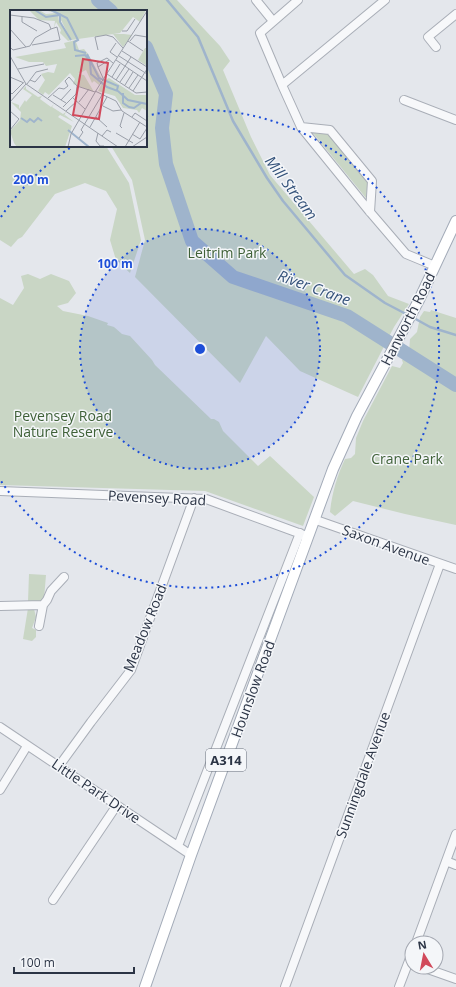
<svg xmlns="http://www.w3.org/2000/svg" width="456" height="987" viewBox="0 0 456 987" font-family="'Open Sans',sans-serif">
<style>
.green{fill:#c9d6c5}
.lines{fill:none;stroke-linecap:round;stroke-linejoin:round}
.stream{stroke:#9fb4cc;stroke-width:2.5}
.river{stroke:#9fb4cc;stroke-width:14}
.minor-casing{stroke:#a9aeb7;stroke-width:10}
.major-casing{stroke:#a3abb8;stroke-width:12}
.minor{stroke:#f7f8fa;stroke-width:8}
.major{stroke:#fff;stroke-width:10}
.ring{fill:none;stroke:#1d4ed8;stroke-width:2;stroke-dasharray:2 4}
.labels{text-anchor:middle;stroke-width:3;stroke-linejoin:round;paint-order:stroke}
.shield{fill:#f4f6f9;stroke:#676e7b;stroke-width:1}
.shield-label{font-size:13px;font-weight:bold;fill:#2b3445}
.park-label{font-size:14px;fill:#3f6138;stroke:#f4f6f9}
.street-label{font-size:14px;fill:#2b3445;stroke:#f4f6f9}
.water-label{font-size:15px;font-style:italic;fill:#34527a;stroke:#f4f6f9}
.inset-river{fill:none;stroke:#9fb4cc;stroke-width:2}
.inset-road{fill:none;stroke:#9a9fa9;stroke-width:1}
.view{fill:#d1495b;fill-opacity:0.15;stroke:#d1495b;stroke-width:2}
.inset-edge{fill:none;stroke:#2b3445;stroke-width:2}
.centre{fill:#1d4ed8;stroke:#f4f6f9;stroke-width:2}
.ring-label{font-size:12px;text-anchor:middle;font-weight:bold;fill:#1d4ed8;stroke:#f4f6f9;stroke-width:3;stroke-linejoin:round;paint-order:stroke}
</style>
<rect width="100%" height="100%" fill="#e4e7ec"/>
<path class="green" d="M0 0H177L220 46 230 61 223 70 251 137 270 175 354 274 365 269 373 275 388 296 409 304 394 327 358 397 300 371 266 336 240 383 135 277 145 240 132 180 111 146H146V11H11V146H106L129 183 141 240 130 273 116 260 110 240 117 209 106 191 85 183 55 194 22 237 18 239 11 247 0 240Z
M313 133 328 134 368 181 366 198Z
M28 274 40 279 51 274 69 281 76 293 68 303 57 306 63 311 88 316 108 323 107 325 114 327 122 334 130 336 152 360 155 365 211 419H214L219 422 223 431 258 466 270 456 314 497 303 526 205 491 0 485V298L13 305 24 288 21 276Z
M431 310 456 318V525L405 514 353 501 335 516 330 512C332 493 337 476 345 459L351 458 355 454 356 438 363 421 392 366 400 368 403 363 402 360 409 352 410 339 417 332 420 317 424 311 430 312Z
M29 574 46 575 44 599 39 602 28 601Z
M28 608 34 609 36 617 32 628 36 630V637L32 641 23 639Z"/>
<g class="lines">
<path class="stream" d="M167 0 198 37 233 121 267 178 283 201 345 275 385 303 408 315
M412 317 430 327 456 335"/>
<path class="river" d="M98 0 111 11
M146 47 166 94 162 128 166 164 192 241 233 277 347 316 456 385"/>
<defs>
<path id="minor" d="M256 0 273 21
M385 0 282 85 301 127 370 212 406 254 435 266
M436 47 428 37 456 14
M282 85 260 33 298 0
M404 100 456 120
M301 127 330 130 372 181 370 212
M0 491 206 499 304 535
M316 520 456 569
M0 606 43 605 47 600 51 591 64 577
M39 626 43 605
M0 727 191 855
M59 766 91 722 131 670 194 498
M0 790 27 746
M178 846 300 533
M446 861 456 865
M53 900 117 805
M416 943 456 834
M422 967 456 979
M285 987 440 564
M399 987 412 953"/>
<path id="major" d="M145 987 191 855 333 469 357 416 419 300 456 221"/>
</defs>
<use href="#minor" class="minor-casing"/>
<use href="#major" class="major-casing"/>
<use href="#minor" class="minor"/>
<use href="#major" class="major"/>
</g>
<circle cx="200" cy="349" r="120" fill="#1d4ed8" fill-opacity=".12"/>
<g class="ring">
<circle cx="200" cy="349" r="120"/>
<path d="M1 217A239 239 0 0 1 73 146M146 116A239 239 0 1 1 1 481"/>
</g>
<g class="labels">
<rect class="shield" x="206" y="749" width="40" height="22" rx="3"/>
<g class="shield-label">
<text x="226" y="765">A314</text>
</g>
<g class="park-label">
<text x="227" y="258">Leitrim Park</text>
<text x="63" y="421">Pevensey Road<tspan x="63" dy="16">Nature Reserve</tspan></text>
<text x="407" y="464">Crane Park</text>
</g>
<g class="street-label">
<text transform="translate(408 319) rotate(-63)" y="5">Hanworth Road</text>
<text transform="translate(157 498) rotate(3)" y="5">Pevensey Road</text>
<text transform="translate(386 545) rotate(20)" y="5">Saxon Avenue</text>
<text transform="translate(145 628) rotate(-68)" y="5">Meadow Road</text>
<text transform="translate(253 689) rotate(-70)" y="5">Hounslow Road</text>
<text transform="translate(363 775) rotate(-70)" y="5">Sunningdale Avenue</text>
<text transform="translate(96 791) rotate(34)" y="5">Little Park Drive</text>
</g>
<g class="water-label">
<text transform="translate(291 188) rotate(53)" y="5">Mill Stream</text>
<text transform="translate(314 288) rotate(20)" y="5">River Crane</text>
</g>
</g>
<g transform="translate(10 10)">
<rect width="137" height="137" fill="#e4e7ec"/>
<path d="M19 0H29L36 4 46 3 34 0H136L130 12 123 7 110 23 61 30 48 4 49 12 61 30 58 31 50 23 51 20 46 12 44 18 45 11 29 10ZM103 24H114L122 25 113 37ZM70 29 66 32 69 40 74 39 78 44 92 69 89 75 84 71 82 73 76 60 68 64 74 65 84 82 63 74 65 69 60 63 39 85 35 82 33 85 28 81 35 70 31 64 38 62 44 63 47 54 36 56 33 52H19L5 47 56 38 54 33ZM135 38H137V56L128 50ZM99 68 125 85H137V101L132 98 129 103 127 100 113 98 105 86 88 81 93 71ZM16 76V79L28 87 32 86 30 89 41 97 44 94 42 97 53 104 56 102 54 106 55 105 64 112 50 105 48 107 62 116 55 137H7L4 133 0 121 10 110 11 102 1 92 9 95V99L15 90 16 92 22 85 13 79Z" fill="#c9d6c5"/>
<path class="inset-river" d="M25 0 36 7 50 5V12L61 30M41 0 57 8 68 30 64 32 65 40 76 43M77 44 89 68 108 76 107 80M65 46 75 45 80 52 81 64 97 77 108 81 118 90 137 94M113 83V93L119 97 124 98 131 93M11 108 17 112 20 109 24 112 28 108 32 111M58 120 79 137"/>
<path class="inset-road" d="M0 5 24 8 39 14 41 19 25 28 20 36 3 40 0 37M12 6V12L27 21M0 19 16 37M112 21H117L125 9M118 31 133 41M120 31 125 25 137 27M106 33 100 42 107 47M22 35 50 30 47 17 41 19M88 40 85 27 96 25 103 27 113 38M112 41 137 57M0 46 16 74 108 137M109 46 137 64M106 50 137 71M88 57 87 53 97 48 103 53M8 59 34 54M97 64 126 83 137 82M0 67 14 73M102 67 110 54M93 68 88 57 99 50M20 70 25 72 31 65M106 70 121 47M110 72 119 59M17 74 26 62 38 59M115 75 123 62M119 78 128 65M85 81 106 91 112 101 137 117M123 81 137 59M0 82 2 84 13 73M43 85 56 93M62 87 75 99M38 88 49 78 54 79 58 76 55 71 59 67 67 76 85 82M51 90 61 79M0 92 16 74M69 92 79 79M93 96 103 101 111 100M53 97 66 84 67 76M0 101 9 109 0 120M56 101 67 91M86 107 97 117M122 107 125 103 137 111M80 117 97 87M112 118 110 116 114 103M88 123 86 131 90 136H94M106 123 123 133M122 124 130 129 137 118M92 126 97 120 101 122M69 128 73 122 71 120 92 85M58 137 61 124 87 79 137 1M115 137 130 112M122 137 137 127"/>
<path class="view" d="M73 49 98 53 89 109 63 105Z"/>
<rect width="137" height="137" class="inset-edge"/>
</g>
<circle cx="200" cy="349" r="6" class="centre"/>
<g class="ring-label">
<text x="31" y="184">200 m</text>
<text x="115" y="268">100 m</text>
</g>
<g transform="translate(424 955) rotate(350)"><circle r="19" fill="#f4f6f9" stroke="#a4a8b1"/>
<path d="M0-3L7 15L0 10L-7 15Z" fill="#d1495b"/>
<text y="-6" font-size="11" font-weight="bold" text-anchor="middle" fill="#2b3445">N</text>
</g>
<path d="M14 967v6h120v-6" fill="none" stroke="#2b3445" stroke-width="2"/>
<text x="20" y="967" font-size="12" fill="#2b3445" stroke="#f4f6f9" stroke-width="3" paint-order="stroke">100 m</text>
</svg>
